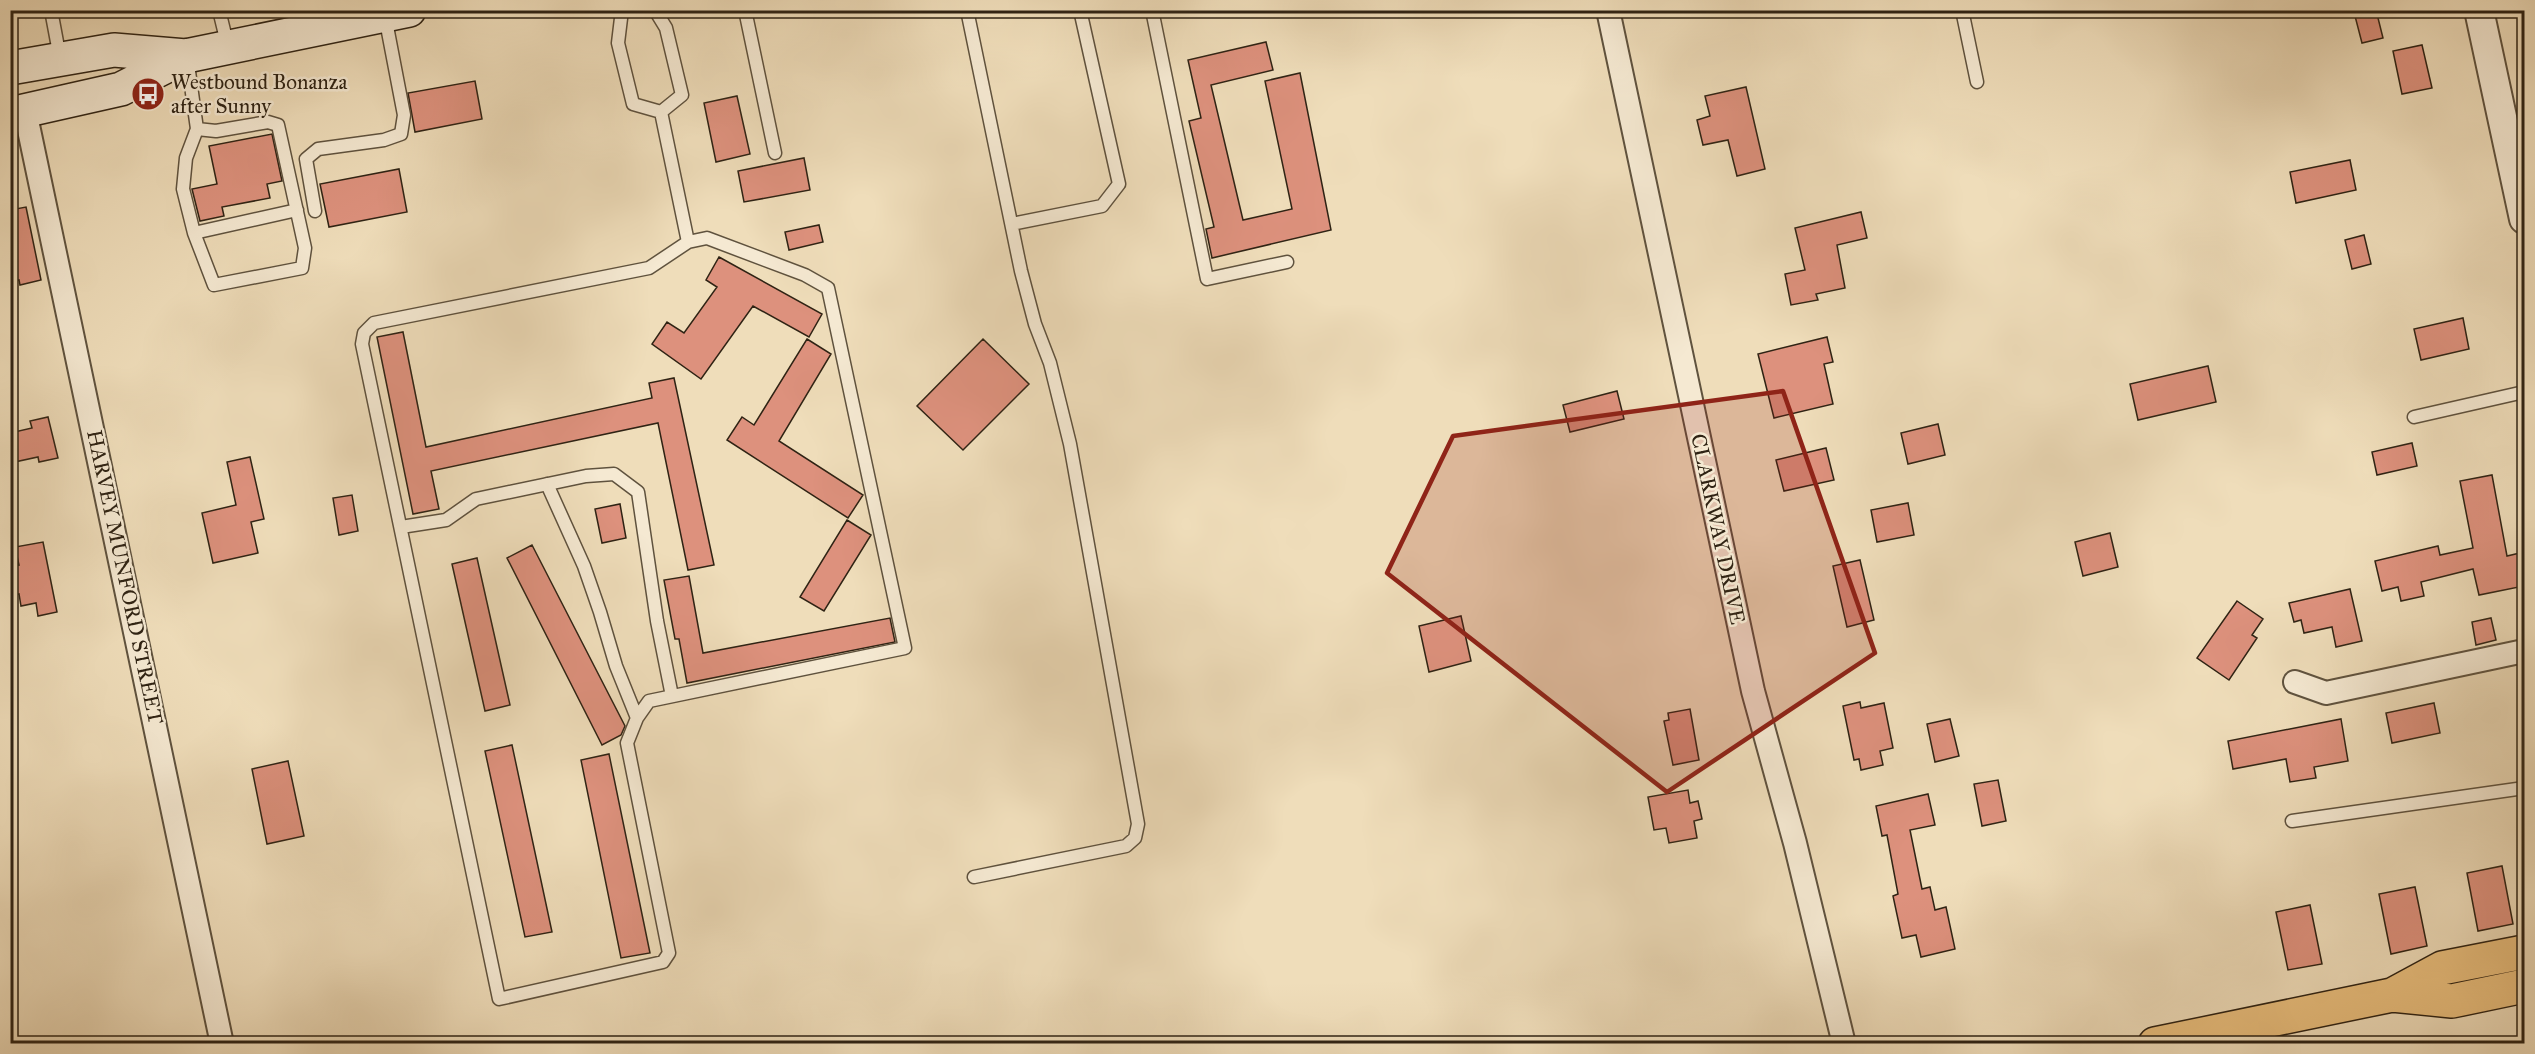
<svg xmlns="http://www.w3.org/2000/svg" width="2535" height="1054" viewBox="0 0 2535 1054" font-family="'IM FELL Great Primer',serif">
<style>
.building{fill:#dd917d;stroke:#2f2314;stroke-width:1.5}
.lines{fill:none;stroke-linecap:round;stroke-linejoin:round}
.service-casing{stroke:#5f523e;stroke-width:15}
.minor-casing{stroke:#5f523e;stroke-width:26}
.tertiary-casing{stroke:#5f523e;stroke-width:32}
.secondary-casing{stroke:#2f2314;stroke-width:36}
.primary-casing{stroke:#2f2314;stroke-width:36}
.service{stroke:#f5e9d2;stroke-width:12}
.minor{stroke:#f5e9d2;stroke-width:22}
.tertiary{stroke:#f5e9d2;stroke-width:28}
.secondary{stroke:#f5e9d2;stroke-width:33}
.primary{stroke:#e8be7d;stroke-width:33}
.marked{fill:#8f2418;fill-opacity:0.2;stroke:#8f2418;stroke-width:4.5;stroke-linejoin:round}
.labels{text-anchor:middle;stroke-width:5;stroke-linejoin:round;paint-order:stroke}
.poi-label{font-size:21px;fill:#2f2314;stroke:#f5e9d2;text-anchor:start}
.street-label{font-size:21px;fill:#2f2314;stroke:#f5e9d2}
</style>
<rect width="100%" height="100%" fill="#efddba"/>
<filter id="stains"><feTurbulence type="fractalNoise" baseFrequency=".00333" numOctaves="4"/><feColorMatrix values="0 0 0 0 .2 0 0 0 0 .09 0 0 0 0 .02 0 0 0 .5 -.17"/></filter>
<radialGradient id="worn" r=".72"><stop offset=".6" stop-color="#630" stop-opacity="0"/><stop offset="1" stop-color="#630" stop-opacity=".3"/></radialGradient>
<path class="building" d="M2376 10 2383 38 2362 43 2355 16Z
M1266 42 1273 70 1211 85 1243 220 1292 209 1265 81 1300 73 1331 230 1212 258 1206 229 1214 227 1189 121 1201 118 1188 60Z
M2422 45 2432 88 2402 94 2393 51Z
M475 81 482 119 415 132 408 93Z
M1746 87 1765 169 1737 176 1728 140 1703 145 1697 120 1710 116 1705 96Z
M737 96 750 154 716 162 704 103Z
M272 134 282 181 267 184 270 198 222 207 224 216 200 221 192 189 217 184 209 146Z
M804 158 810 190 744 202 738 171Z
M2350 160 2356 190 2296 203 2290 172Z
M399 169 407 212 329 227 320 184Z
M26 207 41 280 20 285 19 280 10 282V210Z
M1861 212 1867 238 1837 245 1845 288 1816 294 1818 300 1791 305 1785 274 1805 270 1795 228Z
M819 225 823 242 789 250 785 232Z
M2364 235 2371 264 2352 269 2345 240Z
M719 257 822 314 809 337 753 306 701 379 652 344 667 322 684 333 717 287 706 280Z
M2463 318 2469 349 2421 360 2414 329Z
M403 332 426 447 652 398 649 383 674 378 714 565 688 570 658 423 431 471 439 509 413 514 377 337Z
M1827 337 1833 362 1824 364 1833 404 1774 418 1758 354Z
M807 339 831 354 779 441 863 495 848 518 727 440 742 417 754 425Z
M983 339 1029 384 963 450 917 406Z
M2208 366 2216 402 2138 420 2130 384Z
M1617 391 1624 419 1570 432 1563 405Z
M48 417 58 458 39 462 38 457 10 463V433L32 428 30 421Z
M1938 424 1945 455 1908 464 1901 433Z
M2412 443 2417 466 2377 475 2372 452Z
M1826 448 1834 480 1784 491 1776 460Z
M250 457 264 519 251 522 258 553 213 563 202 513 236 505 227 462Z
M2492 475 2507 556 2524 552V586L2479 595 2473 569 2421 582 2424 596 2401 601 2398 587 2382 591 2375 561 2438 546 2440 555 2473 548 2460 481Z
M352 495 358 531 339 535 333 498Z
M1908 503 1914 535 1877 542 1871 510Z
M620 504 626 538 602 543 595 509Z
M847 520 871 535 824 611 800 597Z
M2110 533 2118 567 2083 576 2075 542Z
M43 542 57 612 38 616 36 603 21 606 19 594 10 596V566L19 565 15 547Z
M532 545 625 726 621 735 602 745 507 558Z
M477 558 510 705 485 711 452 564Z
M1860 560 1874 620 1847 627 1833 566Z
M689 576 703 653 890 618 895 642 687 683 679 639H675L664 580Z
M2350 589 2362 641 2336 647 2332 627 2304 633 2301 620 2294 622 2289 603Z
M2237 601 2263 619 2252 635 2257 638 2229 680 2197 658Z
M1461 616 1471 661 1429 672 1419 626Z
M2491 618 2496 640 2476 645 2472 622Z
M1860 702 1861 708 1884 703 1893 748 1880 751 1883 765 1861 770 1859 759 1854 760 1843 706Z
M2434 703 2440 733 2392 743 2386 713Z
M1690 709 1699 760 1673 765 1664 721 1669 720 1668 713Z
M1950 719 1959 756 1935 762 1927 724Z
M2341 719 2348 761 2314 767 2316 778 2290 782 2286 759 2233 769 2228 741Z
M512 745 552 932 525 937 485 751Z
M609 754 650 953 621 958 581 760Z
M288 761 304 836 267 844 252 769Z
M1998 780 2006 821 1982 826 1974 784Z
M1688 790 1690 803 1698 801 1702 819 1694 821 1697 838 1669 843 1666 828 1654 830 1648 797Z
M1928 794 1935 825 1910 830 1922 889 1930 887 1935 910 1946 907 1955 949 1921 957 1916 935 1902 938 1893 896 1898 894 1887 835 1882 836 1876 806Z
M2502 866 2513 924 2478 931 2467 873Z
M2415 887 2427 946 2391 954 2379 894Z
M2310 905 2322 964 2288 970 2276 912Z"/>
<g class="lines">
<defs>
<path id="service" d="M51 10 60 58
M219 10 228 47
M622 10 618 43 633 104 661 112 682 95 666 28 655 10
M745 10 775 153
M967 10 1021 271 1035 324 1050 363 1070 444 1138 824 1135 838 1126 846 974 877
M1152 10 1207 279 1287 262
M1962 10 1977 82
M187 57 197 129 186 158 183 189 194 233 214 285 302 268 305 248 278 125 268 122 216 131 197 129
M661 112 688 242 707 238 805 275 828 288 905 648 649 701 637 718 627 743 669 953 663 962 499 999 362 344 364 333 374 323 649 268 688 242
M315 211 306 159 318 149 384 140 401 134 404 115 385 16
M1012 224 1102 206 1119 184 1080 10
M194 233 297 210
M2414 417 2524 392
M547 484 584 566 600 612 616 666 637 718
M401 527 446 520 476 499 586 476 614 474 638 492 657 621 672 696
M2292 821 2524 788"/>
<path id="minor" d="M1608 10 1753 691 1795 843 1844 1044
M25 111 222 1044
M2295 682 2326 693 2524 651"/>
<path id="tertiary" d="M2479 10 2524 219"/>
<path id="secondary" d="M10 68 114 50 186 56
M10 114 121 89 186 56 409 10"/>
<path id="primary" d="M2392 995 2452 1001 2524 986
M2155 1044 2392 995 2442 968 2524 952"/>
</defs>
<use href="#service" class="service-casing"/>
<use href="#minor" class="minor-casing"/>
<use href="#tertiary" class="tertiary-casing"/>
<use href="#secondary" class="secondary-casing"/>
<use href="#primary" class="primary-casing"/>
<use href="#service" class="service"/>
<use href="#minor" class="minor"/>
<use href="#tertiary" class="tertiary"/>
<use href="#secondary" class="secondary"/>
<use href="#primary" class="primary"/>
</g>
<path class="marked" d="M1783 391 1875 653 1667 792 1387 573 1453 436Z"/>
<defs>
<symbol id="bus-disc" viewBox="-11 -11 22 22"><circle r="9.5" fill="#8f2418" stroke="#f5e9d2"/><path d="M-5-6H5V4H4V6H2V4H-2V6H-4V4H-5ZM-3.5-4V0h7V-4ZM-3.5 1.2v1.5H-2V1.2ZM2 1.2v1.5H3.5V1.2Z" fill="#fff"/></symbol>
</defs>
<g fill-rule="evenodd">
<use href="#bus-disc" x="129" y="75" width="38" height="38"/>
</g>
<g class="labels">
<g class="poi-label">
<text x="171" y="89">Westbound Bonanza<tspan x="171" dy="24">after Sunny</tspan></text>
</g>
<g class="street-label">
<text transform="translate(1718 529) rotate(78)" y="7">CLARKWAY DRIVE</text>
<text transform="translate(125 577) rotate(78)" y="7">HARVEY MUNFORD STREET</text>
</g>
</g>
<rect width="2535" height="1054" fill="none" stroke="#efddba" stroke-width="36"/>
<rect x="12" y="12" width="2511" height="1030" fill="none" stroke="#2f2314" stroke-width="3"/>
<rect x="18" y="18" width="2499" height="1018" fill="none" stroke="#2f2314" stroke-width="1.5"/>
<rect width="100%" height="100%" filter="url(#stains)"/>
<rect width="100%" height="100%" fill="url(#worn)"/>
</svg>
